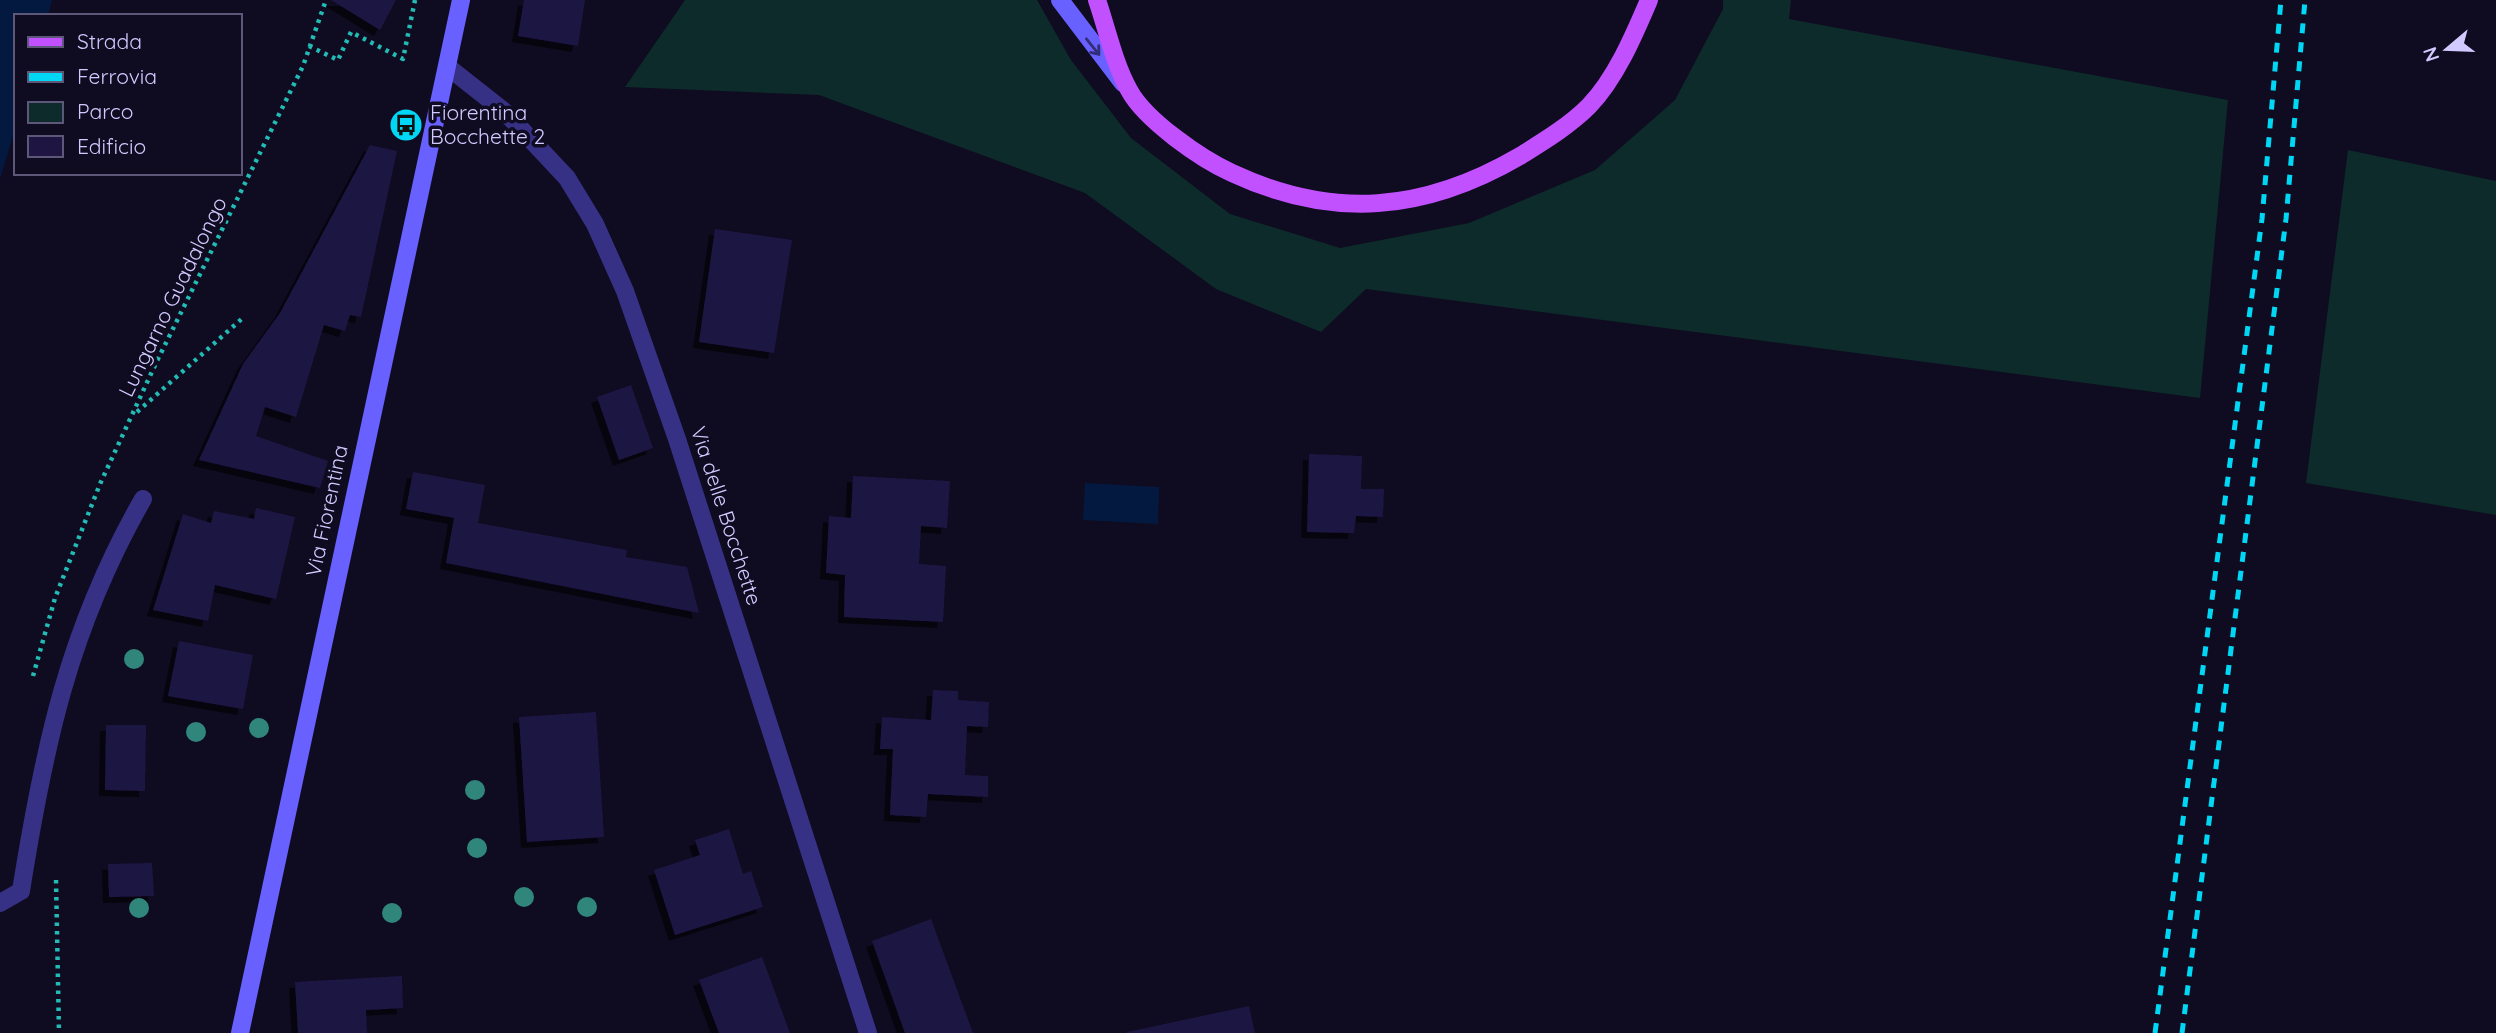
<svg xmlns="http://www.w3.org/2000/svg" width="2496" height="1033" viewBox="0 0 2496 1033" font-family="Quicksand,sans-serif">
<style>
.green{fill:#0d2b2a}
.water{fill:#041940}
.building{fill:#1f1543;filter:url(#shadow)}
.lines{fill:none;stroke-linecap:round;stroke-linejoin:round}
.path{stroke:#22bbb5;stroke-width:4.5;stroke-dasharray:3.5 5;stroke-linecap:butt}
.service{stroke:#363184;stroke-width:18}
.minor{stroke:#363184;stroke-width:18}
.secondary{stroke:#6861ff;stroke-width:18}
.primary{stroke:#c151ff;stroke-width:18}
.rail{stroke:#00d7f5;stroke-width:5;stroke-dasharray:10 9;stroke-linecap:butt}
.tree{fill:#30867b}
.oneway{stroke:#332d79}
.labels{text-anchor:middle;stroke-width:7;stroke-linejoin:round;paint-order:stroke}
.poi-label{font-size:21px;fill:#d1caff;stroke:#0f0b20;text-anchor:start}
.street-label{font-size:21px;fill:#d1caff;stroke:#0f0b20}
</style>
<defs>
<filter id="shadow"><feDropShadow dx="-6" dy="6" stdDeviation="0" flood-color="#0009"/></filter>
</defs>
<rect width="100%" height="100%" fill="#0f0b20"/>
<path class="green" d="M685 0H1037L1071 60 1131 138 1230 214 1340 248 1469 223 1595 170 1675 100 1723 9V0H1791L1789 19 2228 100 2200 398 1366 289 1321 332 1216 289 1085 193 819 95 625 87Z
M2348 150 2496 181V515L2306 483Z"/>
<path class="water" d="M0 0H52L48 16H16V126L0 179Z
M1085 483 1159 487 1158 524 1083 520Z"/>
<path class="building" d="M331 0H396L380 30Z
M524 0H585L578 46 518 36Z
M370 145 397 151 361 317 350 315 345 331 324 325 296 417 265 407 256 436 328 461 320 488 199 460 243 364 280 313Z
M715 229 792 240 774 353 699 342Z
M631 385 653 448 619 460 597 397Z
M1309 454 1362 456 1361 489H1384L1383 517 1356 516 1354 533 1307 532Z
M413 472 485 485 478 523 627 550 626 557 687 567 699 613 446 563 454 518 406 509Z
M853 476 950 481 947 528 921 526 919 564 946 566 943 622 844 617 845 575 826 573 829 516 851 518Z
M256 508 295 517 276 599 215 585 208 621 153 610 183 514 211 523 214 511 254 519Z
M179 641 253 655 243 709 168 696Z
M933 690 958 691V700L989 702 988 727 967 726 965 775 988 776V797L928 794 926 817 890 815 893 749H880L882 717 931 720Z
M596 712 604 837 527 842 519 717Z
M106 725H146L145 791 105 790Z
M729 829 743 874 751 871 763 907 675 935 654 870 700 855 695 840Z
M152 863 154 896 109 897 108 864Z
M931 919 973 1033H905L872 941Z
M762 957 790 1033H719L699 980Z
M402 976 403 1008 366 1010 367 1033H298L295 982Z
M1249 1006 1255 1033H1127V1032Z"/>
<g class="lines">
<path class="path" d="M309 46 338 60 351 32 403 59 415 0
M137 412 245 316
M33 676 55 598 100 484 156 363 303 66 326 0
M56 880 59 1033"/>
<path class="service" d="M0 903 21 891C44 746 69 628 143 499"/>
<path class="minor" d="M448 67 505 112 567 178 595 224 625 291 677 439 868 1033"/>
<path class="secondary" d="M1060 0 1123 83
M240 1033 461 0"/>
<path class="primary" d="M1097 0C1107 29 1114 63 1129 90 1145 120 1201 159 1232 173 1333 220 1424 212 1520 156 1544 141 1569 126 1589 106 1616 78 1634 35 1649 0"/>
<path class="rail" d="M2155 1033 2262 219 2281 0
M2182 1033 2286 219 2305 0"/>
</g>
<g class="tree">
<circle cx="134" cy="659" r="10"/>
<circle cx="259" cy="728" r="10"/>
<circle cx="196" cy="732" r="10"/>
<circle cx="475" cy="790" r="10"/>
<circle cx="477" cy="848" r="10"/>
<circle cx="524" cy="897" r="10"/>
<circle cx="587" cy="907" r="10"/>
<circle cx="139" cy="908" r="10"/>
<circle cx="392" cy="913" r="10"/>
</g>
<defs><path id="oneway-shaft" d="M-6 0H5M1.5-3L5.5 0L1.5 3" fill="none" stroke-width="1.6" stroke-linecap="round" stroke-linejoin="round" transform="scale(1.75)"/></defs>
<use class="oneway" href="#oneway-shaft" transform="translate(1093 47) rotate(51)"/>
<defs>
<symbol id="bus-disc" viewBox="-11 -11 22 22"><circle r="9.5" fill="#00d7f5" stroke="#0f0b20"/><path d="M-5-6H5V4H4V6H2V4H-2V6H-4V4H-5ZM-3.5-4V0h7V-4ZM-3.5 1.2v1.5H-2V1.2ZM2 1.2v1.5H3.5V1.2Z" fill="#111"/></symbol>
</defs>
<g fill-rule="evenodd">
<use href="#bus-disc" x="387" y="106" width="38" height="38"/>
</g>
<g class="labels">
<g class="poi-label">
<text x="430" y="120">Fiorentina<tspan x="430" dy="24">Bocchette 2</tspan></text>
</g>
<g class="street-label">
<text transform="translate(173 297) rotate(-64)" y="7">Lungarno Guadalongo</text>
<text transform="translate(327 511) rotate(-78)" y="7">Via Fiorentina</text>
<text transform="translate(726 516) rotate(72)" y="7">Via delle Bocchette</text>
</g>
</g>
<rect x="14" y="14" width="228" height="161" fill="#0f0b20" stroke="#5d5779" stroke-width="2"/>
<rect x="28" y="37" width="35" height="10" fill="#c151ff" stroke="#5d5779" stroke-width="2"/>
<text x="77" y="49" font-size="21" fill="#d1caff">Strada</text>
<rect x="28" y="72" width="35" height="10" fill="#00d7f5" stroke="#5d5779" stroke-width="2"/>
<text x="77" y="84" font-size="21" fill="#d1caff">Ferrovia</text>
<rect x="28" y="102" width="35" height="21" fill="#0d2b2a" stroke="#5d5779" stroke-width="2"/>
<text x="77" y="119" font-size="21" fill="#d1caff">Parco</text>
<rect x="28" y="136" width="35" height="21" fill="#1f1543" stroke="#5d5779" stroke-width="2"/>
<text x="77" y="154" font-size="21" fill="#d1caff">Edificio</text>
<g transform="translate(2447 49) rotate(251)" stroke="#0f0b20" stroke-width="5" paint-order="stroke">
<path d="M0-5L12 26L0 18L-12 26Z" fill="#d1caff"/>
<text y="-10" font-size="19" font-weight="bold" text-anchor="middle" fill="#d1caff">N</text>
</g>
</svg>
